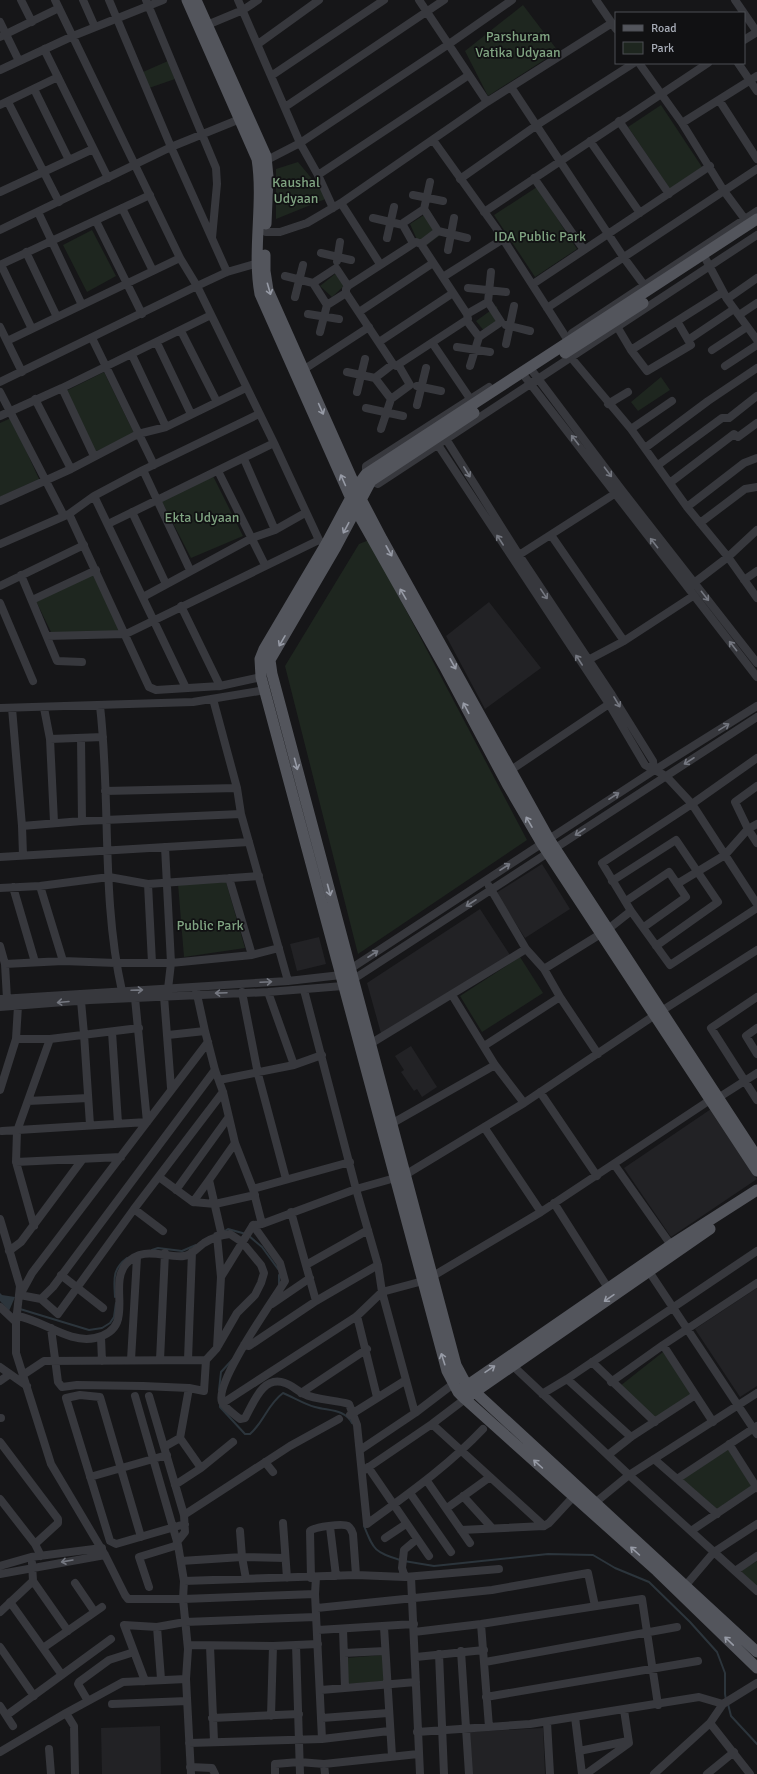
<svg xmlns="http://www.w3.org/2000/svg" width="757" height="1774" viewBox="0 0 757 1774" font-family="Signika,sans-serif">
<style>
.built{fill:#222225}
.green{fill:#1e261f}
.water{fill:#2c353c}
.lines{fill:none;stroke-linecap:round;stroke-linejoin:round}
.stream{stroke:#2c353c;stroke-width:2}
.minor{stroke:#37383d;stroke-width:8}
.major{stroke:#53555c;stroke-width:11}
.oneway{stroke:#979ba6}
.oneway2{stroke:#757881}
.labels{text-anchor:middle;stroke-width:3.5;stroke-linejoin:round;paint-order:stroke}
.park-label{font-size:14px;fill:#7fa381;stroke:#111113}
</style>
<rect width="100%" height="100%" fill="#161618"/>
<path class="built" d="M489 602 541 668 485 709 446 636Z
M542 864 570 909 525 938 496 893Z
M480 909 510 955 382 1037 367 983Z
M319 937 326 964 297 971 290 944Z
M411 1046 437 1087 422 1097 417 1089 414 1091 401 1072 404 1070 395 1056Z
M711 1109 757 1179 671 1237 624 1168Z
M757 1288V1386L740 1397 695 1329Z
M160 1726 161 1774H102L101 1728Z
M543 1728 545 1774H472L470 1732Z"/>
<path class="green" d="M523 5 558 51 488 96 465 51Z
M168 61 175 79 149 88 143 72Z
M661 105 702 167 670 189 628 127Z
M298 162 328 198 276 219V169Z
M537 187 577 249 535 277 494 215Z
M430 211 443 233 427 245 423 240 418 242 410 224Z
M92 230 116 276 87 292 63 245Z
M335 274 345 285 332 297 320 286Z
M497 306 500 327 485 332 476 321Z
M104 372 134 433 95 452 66 391Z
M661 377 670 390 638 411 631 402Z
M11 418 39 479 0 497V423Z
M213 476 243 536 191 558 161 500Z
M369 540 527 840 358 954 285 666 359 544Z
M95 574 124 632 52 634 36 601Z
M226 882 245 948 184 957 178 884Z
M520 957 543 993 482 1032 460 996Z
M663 1352 692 1395 655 1420 620 1386Z
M728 1449 752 1486 717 1509 682 1479Z
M757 1561V1587L741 1571Z
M383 1655 385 1681 348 1684 346 1658Z"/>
<path class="water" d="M0 1293 2 1295 15 1297 9 1311 0 1301Z"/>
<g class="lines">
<path class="stream" d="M223 1232 228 1229 246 1234
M249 1236 262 1247 278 1269
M152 1250 158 1248 182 1251 196 1245
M279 1284V1275
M115 1297C114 1280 112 1269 127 1258
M20 1309 89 1330 102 1328 110 1323 114 1317 116 1303
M219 1390 221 1372 232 1360
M220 1404V1407L245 1434H250C264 1422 267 1405 283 1393 293 1397 304 1404 315 1407 329 1411 345 1409 352 1423
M364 1526C374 1551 375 1552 400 1560
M404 1561 434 1566 548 1554 593 1555 615 1568 649 1582 690 1622 717 1652 725 1673V1694L726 1700
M728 1704 731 1716 757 1744"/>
<path class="minor" d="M21 0 32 22
M55 0 180 258 197 286 274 443 319 540 326 544
M83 0 95 27
M109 0 171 147 227 272
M146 0 216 168 217 184 212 238
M238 0 300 143 318 175 333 208
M419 0 487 102
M596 0 616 29
M735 0 757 32
M0 22 19 61
M207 25 243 10 258 0
M0 37 59 8
M744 40 757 32
M258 44 319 0
M44 49 108 178
M639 63 682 123 724 191 747 222
M738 63 757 91
M0 70 73 36 163 0
M271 76 384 0
M511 87 624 258 647 289
M34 89 69 160
M719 100 757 159
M8 102 59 202
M0 105 58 77
M285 107 444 0
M619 121 669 194
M682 123 757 76
M433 140 496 228 569 342
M590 141 640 213
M267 160 300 143 449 44 512 0
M318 175 469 75
M534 178 584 250
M460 179 537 125 634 63
M0 192 93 149
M413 195 443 201
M341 203 380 264
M122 208 153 271
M424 209 430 182
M38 212 82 305
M484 212 708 63
M373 218 403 225
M96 221 142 314
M0 230 171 147 240 119
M438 231 467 238
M266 232H280L307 223 341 203 487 102 612 23
M387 238 394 207
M416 242 421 244 467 314 468 319 396 366 393 364 346 293V289L348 286Z
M413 243 404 227 403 223 424 209 438 231 421 244
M448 250 454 218
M26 252 57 317
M321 253 351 260
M703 254 727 299 757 340
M337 261 340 242
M0 265 150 195
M1 265 32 329
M285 276 313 283
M443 277 503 239
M533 284 710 166
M468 288 506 292
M346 293 327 305 313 283 336 268 348 286
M295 297 303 265
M727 299 757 278
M488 302 491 272
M547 308 757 169
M359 312 433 263
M308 314 339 319
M739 315 757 303
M467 321 479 337 501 322 488 302 467 314
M615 323 631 350 647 371 691 345 677 321
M506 325 530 331
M0 327 22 372
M181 331 217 402
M320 332 327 305
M572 333 757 211
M92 338 154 465
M688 340 734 309
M7 341 180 258
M379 342 453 293
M157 343 191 414
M433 344 473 403
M506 344 514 306
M457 347 490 352
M631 350 723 292
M712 350 747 327
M568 354 631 429 687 507 728 557 757 598
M132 355 166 427
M393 364 375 378 391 399 410 385 399 366
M470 366 479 337
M725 366 757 345
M530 368 621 489 757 663
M303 370 369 327
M347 372 375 378
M522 373 757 677
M0 382 197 286 227 272 258 263
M417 386 441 391
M489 387 366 466V474L371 481 378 484 757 235
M62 388 94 456
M0 392 64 516
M357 392 365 359
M35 399 71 469
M608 404 628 392
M417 405 426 368
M366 408 403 416
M0 416 62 388 211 315
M381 429 391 399
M631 429 672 401
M446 439 519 555 612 695 653 761 654 771
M438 445 609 704 645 765 666 776 692 804 757 904
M645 448 708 401 757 368
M244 459 275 530
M658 465 722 418H729L757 396
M143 470 190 570
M218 471 265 565
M671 482 734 434 738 437 757 423
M94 496 186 688
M0 501 71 469 138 434 166 427 246 388
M687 507 744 463 757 458
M132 512 166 584
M69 514 149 687 156 690 220 686 261 677
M700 523 745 489 757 487
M108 524 274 443
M551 535 624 641
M0 544 69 514 94 496 143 470 259 414
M519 555 619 491
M21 575 57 661 82 662
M744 580 757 571
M0 586 84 545
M690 586 728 557 757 530
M143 597 252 538 275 530 305 513
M32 600 96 570
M0 603 33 681
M181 606 220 686
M47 636 126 634 319 540
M588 660 624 641 693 596
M213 699 237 788 241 814 288 981
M100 706C111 800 101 898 122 991
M0 708 193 702 265 690
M12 708 22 826 23 855
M44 708 50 739 54 822
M81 738 82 821
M50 739 103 737
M757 758 692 804 602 863 631 911 670 965 757 908
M511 770 609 704
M757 786 735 802 748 829 757 843
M105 791 237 788
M22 826 82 821 241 814
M165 847 171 963 168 989
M0 857 249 842
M229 878 252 955
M612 881 676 840 718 902 656 946
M148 884 152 963
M677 884 725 855 748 829 757 824
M40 886 63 961
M489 886 526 949 544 969 560 997 598 1054
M13 887 35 962
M0 888 40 886 109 877 148 884 259 876
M626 901 669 872 686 897 644 927
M0 946 5 964
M544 969 607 930 631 911
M196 990 205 1031 215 1070 223 1092 235 1143 253 1189 262 1224
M304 990 356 1189 378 1265 382 1292 415 1413
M242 992 258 1074 286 1179
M268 992 294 1065
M452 995 495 1065 524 1103
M164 996 171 1088
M757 997 711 1028 757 1100
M0 999 288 981 341 975 650 773 757 706
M7 999 5 964 63 961 116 963H171L252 955 279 948
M81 1001 84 1034 90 1125
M0 1007 90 1000 268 992 343 986 757 717
M757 1028 746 1036 757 1054
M112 1032 118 1123
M168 1035 205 1031
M16 1039H50L139 1028
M208 1042 32 1273 20 1295 41 1299 53 1287 215 1070
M370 1044 526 949
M484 1046 560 997
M219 1080 294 1065 322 1055
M0 1090 16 1039 18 1006
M540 1092 597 1176
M28 1101 88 1098
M391 1124 495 1065
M484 1127 541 1212
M2 1131 147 1122 135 998
M16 1162 121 1157
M614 1164 671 1245
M405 1175 524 1103 655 1015 757 950
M159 1177 193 1202 215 1204 255 1195
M253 1189 350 1162
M176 1190 228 1118
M193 1202 209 1180
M554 1203 608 1288
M134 1209 163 1231
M291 1212 316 1301
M0 1219 20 1286 16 1322V1353L51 1464 105 1555 125 1595 128 1599H183L315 1594
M253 1225 280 1263 285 1281C273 1301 214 1383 222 1402 225 1408 235 1415 240 1419L245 1418C254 1402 263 1375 285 1383 292 1385 297 1391 304 1394 315 1400 336 1400 349 1404L357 1425 367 1524C408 1494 448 1466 483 1429
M34 1226 16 1162 17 1131 50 1039
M221 1232 209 1180 235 1143
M217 1236 221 1277
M9 1251 21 1242 82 1160
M306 1265 368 1230
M648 1270 757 1434
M61 1275 103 1308
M433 1276 541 1212 710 1100 718 1098 757 1073
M41 1299 58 1314 134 1209 223 1092
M272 1304 310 1278
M0 1307 16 1322
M17 1316C43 1320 69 1344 95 1338 138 1329 107 1286 126 1264 143 1245 164 1258 184 1256 191 1256 198 1247 204 1243 212 1238 220 1235 230 1234L242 1242 261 1265 264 1273 261 1283 255 1295 237 1313 218 1346
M357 1316 377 1397
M51 1328 58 1382 62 1387 77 1385 143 1386 189 1388 204 1391 206 1360
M101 1337 102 1361
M244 1345 249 1346 316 1301 378 1265
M663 1345 713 1422
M131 1360 137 1257
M160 1360 165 1253
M188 1360 192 1252
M592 1362 655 1422
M512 1365 629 1475 757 1591
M0 1367 27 1386
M23 1375 44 1361 206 1360 217 1348 221 1277 253 1225 262 1224 356 1189 395 1178
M567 1379 631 1437
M0 1381 10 1374
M611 1382 663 1345 757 1283
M189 1388 180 1438 201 1468 233 1442
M301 1393 367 1349
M542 1394 567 1379 757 1251
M135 1396 178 1545 139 1557 149 1587
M149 1396 184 1515 185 1532 177 1542
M465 1399 432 1424 544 1526
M223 1403 357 1316 382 1292 423 1281
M350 1415 406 1380
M0 1418H1
M0 1442 58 1519V1523L35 1544
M729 1444 757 1488
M164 1447 180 1438
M360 1450 415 1413 457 1381
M608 1455 631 1437 694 1396
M654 1459 717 1514
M265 1462 273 1472
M368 1467 429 1556
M363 1471 432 1424
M90 1477 167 1455
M677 1479 757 1426
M427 1481 470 1543
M175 1485 201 1468
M410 1493 451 1552
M463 1496 492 1528
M0 1499 35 1544 41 1556
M596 1502 629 1475 757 1393
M447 1508 490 1477
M184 1515 290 1446 339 1419
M283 1523 287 1578
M330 1527 336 1576
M461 1530 544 1526 549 1523 574 1496
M240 1531 242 1557 246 1579
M691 1531 756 1487
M141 1537 100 1397 80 1395 66 1398 110 1541 116 1544 185 1524
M385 1538 406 1524
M178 1545 184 1581 183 1599 188 1649 186 1679 191 1774
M181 1561 242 1557 285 1558
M0 1566 31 1557 102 1548
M735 1571 757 1556
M0 1574 105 1555
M316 1577 315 1594 322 1739
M405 1577 402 1568 404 1550 417 1539
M411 1577 420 1774
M311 1578 310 1531C314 1527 343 1523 348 1526 351 1528 352 1531 353 1534L356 1575
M33 1581 68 1631
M184 1581 356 1575 405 1577 499 1569
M75 1583 94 1611
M686 1585 714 1552 757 1524
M10 1602 62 1675
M317 1608 492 1590 588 1573 595 1606
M0 1612 33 1581 32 1563
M481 1624 489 1727
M157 1627 161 1679
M384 1627 392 1756
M343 1629 345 1688
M318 1630 414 1624
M414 1632 481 1624 642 1599 658 1705
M188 1645 273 1646 318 1644
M296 1645 300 1774
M210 1646 214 1741
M0 1647 34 1696
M43 1648 102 1607
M461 1651 469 1774
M344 1653 385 1651
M439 1654 444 1774
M416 1657 484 1650
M485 1662 677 1627
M145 1681 124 1625 157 1627 185 1622 316 1617
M321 1690 416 1682
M486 1697 698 1661
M88 1701 78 1684 79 1682 109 1660 134 1652
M112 1704 187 1701
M0 1706 13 1726
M66 1713 74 1726 75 1774
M7 1715 111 1639
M271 1716 273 1646
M575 1717 582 1774
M212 1718 299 1714
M322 1718 388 1713
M547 1722 550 1774
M710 1723 750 1774
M417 1732 530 1724 699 1697 723 1704
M189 1743 322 1739 389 1731
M49 1749 51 1774
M579 1751 628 1741
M0 1752 66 1713 123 1682 186 1679
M324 1764 325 1774
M190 1767 212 1768 215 1774
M275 1774V1764L299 1762 324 1764 418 1754
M586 1774 629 1743 624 1710
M654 1774 710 1723 723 1704 757 1683
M707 1774 734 1752"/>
<path class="major" d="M187 0 257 159C264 203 252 251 260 294L356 510 444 666 507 784 542 844 757 1171
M196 0 266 156 268 177 266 224
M757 219 366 474 356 488 326 544 264 649 260 659 261 677 447 1371 458 1392 465 1399 657 1571 757 1668
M265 255V271L268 290 361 499 382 539 549 839 757 1157
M565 353 643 303
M474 413 371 481 336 547 270 660 272 674 456 1365 464 1380 474 1391 757 1652
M462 1389 671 1245 757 1190
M469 1396 710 1229"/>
</g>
<defs><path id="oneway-shaft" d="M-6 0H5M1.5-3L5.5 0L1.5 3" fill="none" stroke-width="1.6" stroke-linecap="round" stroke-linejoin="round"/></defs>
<g class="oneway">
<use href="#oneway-shaft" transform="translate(269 289) rotate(74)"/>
<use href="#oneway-shaft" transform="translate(321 409) rotate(66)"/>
<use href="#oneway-shaft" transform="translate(343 480) rotate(-114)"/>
<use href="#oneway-shaft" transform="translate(346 528) rotate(118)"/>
<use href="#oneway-shaft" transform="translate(389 551) rotate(61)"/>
<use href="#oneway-shaft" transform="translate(403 594) rotate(-120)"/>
<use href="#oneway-shaft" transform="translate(282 641) rotate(120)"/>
<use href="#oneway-shaft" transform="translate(453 664) rotate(61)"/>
<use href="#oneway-shaft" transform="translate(466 708) rotate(-118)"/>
<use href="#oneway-shaft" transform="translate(296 764) rotate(75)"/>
<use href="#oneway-shaft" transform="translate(529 822) rotate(-120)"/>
<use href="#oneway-shaft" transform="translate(329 890) rotate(75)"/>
<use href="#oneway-shaft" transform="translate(609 1298) rotate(145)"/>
<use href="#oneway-shaft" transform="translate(443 1359) rotate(-108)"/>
<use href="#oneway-shaft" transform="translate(490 1369) rotate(-34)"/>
<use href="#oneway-shaft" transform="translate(538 1464) rotate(-138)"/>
<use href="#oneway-shaft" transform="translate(635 1551) rotate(-138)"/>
<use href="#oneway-shaft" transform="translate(729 1641) rotate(-136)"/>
</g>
<g class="oneway2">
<use href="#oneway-shaft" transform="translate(575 440) rotate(-128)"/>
<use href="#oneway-shaft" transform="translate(467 472) rotate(58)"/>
<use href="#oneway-shaft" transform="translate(608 472) rotate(53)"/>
<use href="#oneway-shaft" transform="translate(500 540) rotate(-123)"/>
<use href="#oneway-shaft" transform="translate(654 543) rotate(-128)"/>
<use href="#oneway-shaft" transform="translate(544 594) rotate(56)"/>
<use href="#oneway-shaft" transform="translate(705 596) rotate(52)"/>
<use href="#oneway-shaft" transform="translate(733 646) rotate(-128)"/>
<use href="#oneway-shaft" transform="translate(579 660) rotate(-123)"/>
<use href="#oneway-shaft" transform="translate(617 702) rotate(59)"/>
<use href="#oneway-shaft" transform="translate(724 727) rotate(-32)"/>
<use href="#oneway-shaft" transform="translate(689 761) rotate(147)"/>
<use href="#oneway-shaft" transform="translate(614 796) rotate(-33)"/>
<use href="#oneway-shaft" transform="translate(580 832) rotate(147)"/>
<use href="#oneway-shaft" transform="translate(505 867) rotate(-33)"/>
<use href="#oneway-shaft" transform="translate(471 903) rotate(147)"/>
<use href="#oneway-shaft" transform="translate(373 954) rotate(-33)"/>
<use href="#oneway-shaft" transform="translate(266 982) rotate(-3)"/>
<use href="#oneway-shaft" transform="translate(137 990) rotate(-2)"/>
<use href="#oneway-shaft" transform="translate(221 993) rotate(178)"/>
<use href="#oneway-shaft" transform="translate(63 1002) rotate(175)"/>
<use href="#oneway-shaft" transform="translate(67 1561) rotate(170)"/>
</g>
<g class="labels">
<g class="park-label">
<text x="518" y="41">Parshuram<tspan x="518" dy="16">Vatika Udyaan</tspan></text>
<text x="296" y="187">Kaushal<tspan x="296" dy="16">Udyaan</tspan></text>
<text x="540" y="241">IDA Public Park</text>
<text x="202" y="522">Ekta Udyaan</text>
<text x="210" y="930">Public Park</text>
</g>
</g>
<rect x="615" y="12" width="130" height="52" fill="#111113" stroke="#4d4f55"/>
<rect x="623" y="25" width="20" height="6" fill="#53555c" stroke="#4d4f55"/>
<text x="651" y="32" font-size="12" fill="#a8adb8">Road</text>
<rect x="623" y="42" width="20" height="12" fill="#1e261f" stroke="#4d4f55"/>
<text x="651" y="52" font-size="12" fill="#a8adb8">Park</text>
</svg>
